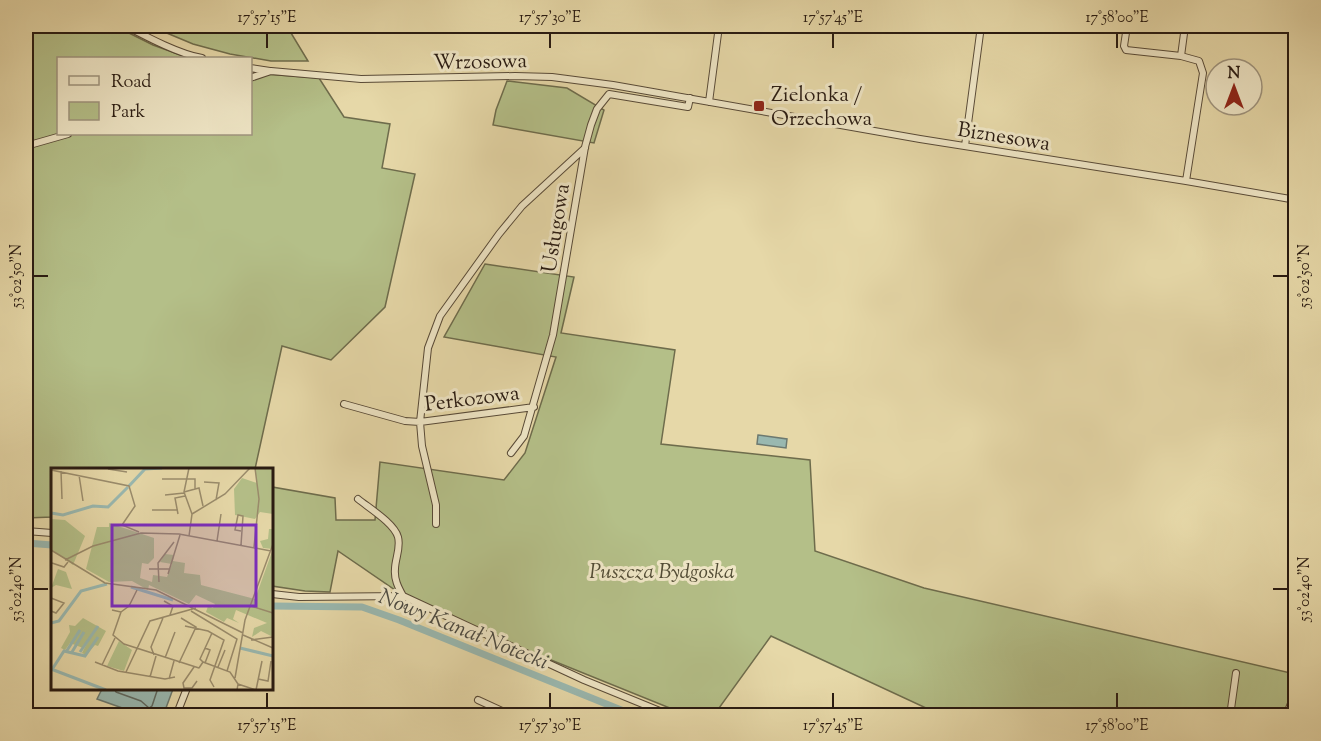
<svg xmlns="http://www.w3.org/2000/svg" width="1321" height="741" viewBox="0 0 1321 741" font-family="'Sorts Mill Goudy',serif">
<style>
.green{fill:#b4bf88;stroke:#6e6c4c;stroke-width:1.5}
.water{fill:#99b8b0;stroke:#6c7970;stroke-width:1.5}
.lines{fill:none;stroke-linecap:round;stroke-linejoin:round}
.shore{stroke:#606960;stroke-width:1.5}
.canal{stroke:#99b8b0;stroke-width:7}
.minor-casing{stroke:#584a37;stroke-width:8}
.tertiary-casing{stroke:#584a37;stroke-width:10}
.minor{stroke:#efe6c6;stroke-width:6}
.tertiary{stroke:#efe6c6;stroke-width:8}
.ticks{fill:none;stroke:#281a11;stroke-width:2}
.poi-dot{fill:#8f2418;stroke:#efe6c6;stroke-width:2}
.labels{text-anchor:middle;stroke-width:6;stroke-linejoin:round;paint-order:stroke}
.street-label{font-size:21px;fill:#281a11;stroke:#efe6c6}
.poi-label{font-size:21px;fill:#281a11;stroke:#efe6c6;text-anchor:start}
.park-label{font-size:21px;font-style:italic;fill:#524c35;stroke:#efe6c6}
.water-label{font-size:22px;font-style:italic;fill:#4a4941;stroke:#efe6c6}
.inset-river{fill:none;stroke:#99b8b0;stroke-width:3}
.inset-road{fill:none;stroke:#9a8c6c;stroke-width:1.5}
.view{fill:#7b2cbf;fill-opacity:0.15;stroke:#7b2cbf;stroke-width:3}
.inset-edge{fill:none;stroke:#281a11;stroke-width:3}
.neatline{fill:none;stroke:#281a11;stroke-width:2}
.ticks-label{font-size:15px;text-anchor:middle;fill:#281a11}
</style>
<rect width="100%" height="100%" fill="#e6d8a8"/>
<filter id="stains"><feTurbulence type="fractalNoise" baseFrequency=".00333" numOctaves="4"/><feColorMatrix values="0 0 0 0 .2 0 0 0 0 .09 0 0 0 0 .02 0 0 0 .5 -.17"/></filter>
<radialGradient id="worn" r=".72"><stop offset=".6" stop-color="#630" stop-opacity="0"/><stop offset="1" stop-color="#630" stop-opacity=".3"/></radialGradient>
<path class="green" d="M26 26H115L153 45 189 58H58V134H250L251 73 319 78 344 117 390 124 382 168 415 174 385 307 331 360 282 346 255 469 52 470V517L26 518Z
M150 26H273L288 28 308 61H271L230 54 193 44Z
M507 81 567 88 604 110 594 143 493 125 496 110Z
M485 264 574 277 561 333 675 350 661 444 810 460 815 551 924 588 1295 674V715H941L771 636 714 715H687L420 607 338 551 330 592 305 591 272 586V487L335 498 336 520H375L380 462 504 480 525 453 556 357 444 337Z"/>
<path class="water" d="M758 435 787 439 786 448 757 444Z
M102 689V688L173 689 163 716 142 715 97 699Z"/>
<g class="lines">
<path class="shore" d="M114 688 116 692 141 701 149 708 152 706 158 688"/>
<path class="canal" d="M26 543 52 545
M272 606 362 607 399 620 636 716"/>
<defs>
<path id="minor" d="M126 26C147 37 179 54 202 58
M1127 26 1124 46 1126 50 1181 56
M1185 26 1181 56 1199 61 1203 73 1186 181
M250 68 270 71
M250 78 271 71 361 79 515 76 552 77 613 85 920 139 1186 181 1296 200
M709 102 719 26
M26 146 68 134
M965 146 981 26
M344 404 405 421 420 422 534 407
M511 453 524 436 553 335 585 147 591 125 597 109 609 94 688 107 690 98
M358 499C369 508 394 523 398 537 401 548 395 559 395 569 394 579 398 587 403 596
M436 524V505L422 446 420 422 428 348 440 316 499 234 522 206 585 148
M26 531 52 533
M272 594 299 597 403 596 584 680 672 716
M478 700 513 716
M176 716 187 688
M1230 716 1236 673"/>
<path id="tertiary" d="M1287 716 1296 694"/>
</defs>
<use href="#minor" class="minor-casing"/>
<use href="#tertiary" class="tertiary-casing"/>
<use href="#minor" class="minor"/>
<use href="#tertiary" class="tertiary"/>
</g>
<path class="ticks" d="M267 33V48M550 33V48M833 33V48M1117 33V48M33 276H48M1273 276H1288M33 589H48M1273 589H1288M267 693V708M550 693V708M833 693V708M1117 693V708"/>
<rect class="poi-dot" x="753" y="100" width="12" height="12" rx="3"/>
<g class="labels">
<g class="street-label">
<text transform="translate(480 61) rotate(-1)" y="7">Wrzosowa</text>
<text transform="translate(1004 136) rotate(9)" y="7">Biznesowa</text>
<text transform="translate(555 228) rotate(-81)" y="7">Usługowa</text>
<text transform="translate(472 398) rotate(-7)" y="7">Perkozowa</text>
</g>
<g class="poi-label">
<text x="771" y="101">Zielonka /<tspan x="771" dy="24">Orzechowa</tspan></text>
</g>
<g class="park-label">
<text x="662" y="578">Puszcza Bydgoska</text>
</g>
<g class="water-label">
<text transform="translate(464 628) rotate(22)" y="8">Nowy Kanał Notecki</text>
</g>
</g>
<g transform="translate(51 468)">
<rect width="222" height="222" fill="#e6d8a8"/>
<path d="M204 0H222V46L209 44 204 51 184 47 183 21 191 10 206 15ZM0 51 14 52 34 68 22 97 0 81ZM58 55 103 70V90L97 96 91 95 89 110 101 114 102 107 116 109 121 96 109 94 114 86 123 87 122 93 134 95 133 105 149 107 150 117 204 131 222 81 212 80 209 73 217 71 218 61H222V169L210 163 201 169 203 160 216 155 185 142 182 151 188 155 176 150 173 154 155 144 157 138 162 140 164 136 145 127 138 136 98 117 97 122 81 113 58 114 35 101 46 59H58ZM7 101 15 104 21 121 5 117 0 120ZM32 150 55 163 47 178 44 177 35 187 31 185 36 175 32 180 19 175 14 182 10 180 19 164 18 157 24 158ZM68 173 81 182 73 203 56 198Z" fill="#b4bf88"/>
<path class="inset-river" d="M78 18 94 1 111 0M0 45 12 47 42 38 57 39 77 19M80 119 122 132M0 155 8 153 30 123 56 116M189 180 222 188M15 184 29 162M21 184 33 164M29 184 47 158M2 200 13 183 34 188 47 169M0 201 55 222"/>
<path class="inset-road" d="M138 0 133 24 141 46 138 68M57 1 76 4M0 2 78 18 84 38 71 57 88 64M10 3 11 31M28 7 32 33M111 11H144V21M153 14 168 15 165 32M133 24 148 20 152 38M114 27 133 25M101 42H127M127 46 124 30 134 28M141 46 174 26 199 0M190 63 184 62 187 47 192 48 190 77M166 73 170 46M203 79 208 31 204 0M0 82 54 115 105 122 192 165M14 92 42 78 90 65 128 66 220 83M1 95 13 99 17 94M98 101H119M117 106 129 67M108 114 107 95 123 74M0 130 13 135 5 145 0 143M113 133 122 138 119 147M200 138 222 145M61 142 70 144 62 167 73 176 148 200M140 143 186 171 176 203M70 144 78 138 86 122M134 158 157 163 173 172 159 212 163 219M192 167 222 180M200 172 222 169M103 187 100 179 112 150M114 190 124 164M44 194 67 203 114 211 124 209M152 194 149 191 161 165M128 195 145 159 130 150M154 195 159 182 154 180M51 197 64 170M143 199 132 215 133 220H141L146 213M167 199 174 182M148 200 152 194 179 204 187 216 186 222M75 204 99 153 145 140M99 209 105 188M184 210 194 152 222 76M118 211 123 193M207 211 217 213 220 193M187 216 205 222M205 222 211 193"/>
<path class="view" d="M61 57H205V138H61Z"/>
<rect width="222" height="222" class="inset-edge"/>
</g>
<rect width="1321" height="741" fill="none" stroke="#e6d8a8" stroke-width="66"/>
<rect x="57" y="57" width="195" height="78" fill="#efe6c6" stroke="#9f947e" stroke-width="1.5"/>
<rect x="69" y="76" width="30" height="9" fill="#efe6c6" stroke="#9f947e" stroke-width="1.5"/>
<text x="111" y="87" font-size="18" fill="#281a11">Road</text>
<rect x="69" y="102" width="30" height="18" fill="#b4bf88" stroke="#9f947e" stroke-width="1.5"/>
<text x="111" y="117" font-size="18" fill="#281a11">Park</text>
<g transform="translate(1234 87)"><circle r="28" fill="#efe6c6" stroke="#9f947e" stroke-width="1.5"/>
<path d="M0-4.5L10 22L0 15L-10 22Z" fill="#8f2418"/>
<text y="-9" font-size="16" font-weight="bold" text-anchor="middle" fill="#281a11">N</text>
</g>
<rect x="33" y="33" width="1255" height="675" class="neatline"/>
<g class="ticks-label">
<text x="267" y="22">17°57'15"E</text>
<text x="550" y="22">17°57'30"E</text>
<text x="833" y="22">17°57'45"E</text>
<text x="1117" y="22">17°58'00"E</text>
<text transform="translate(16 276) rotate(-90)" y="5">53°02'50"N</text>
<text transform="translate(1304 276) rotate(-90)" y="5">53°02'50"N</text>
<text transform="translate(16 589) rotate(-90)" y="5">53°02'40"N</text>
<text transform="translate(1304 589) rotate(-90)" y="5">53°02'40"N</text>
<text x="267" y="730">17°57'15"E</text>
<text x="550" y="730">17°57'30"E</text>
<text x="833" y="730">17°57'45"E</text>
<text x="1117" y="730">17°58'00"E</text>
</g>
<rect width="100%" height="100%" filter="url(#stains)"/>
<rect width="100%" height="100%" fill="url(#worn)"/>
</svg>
